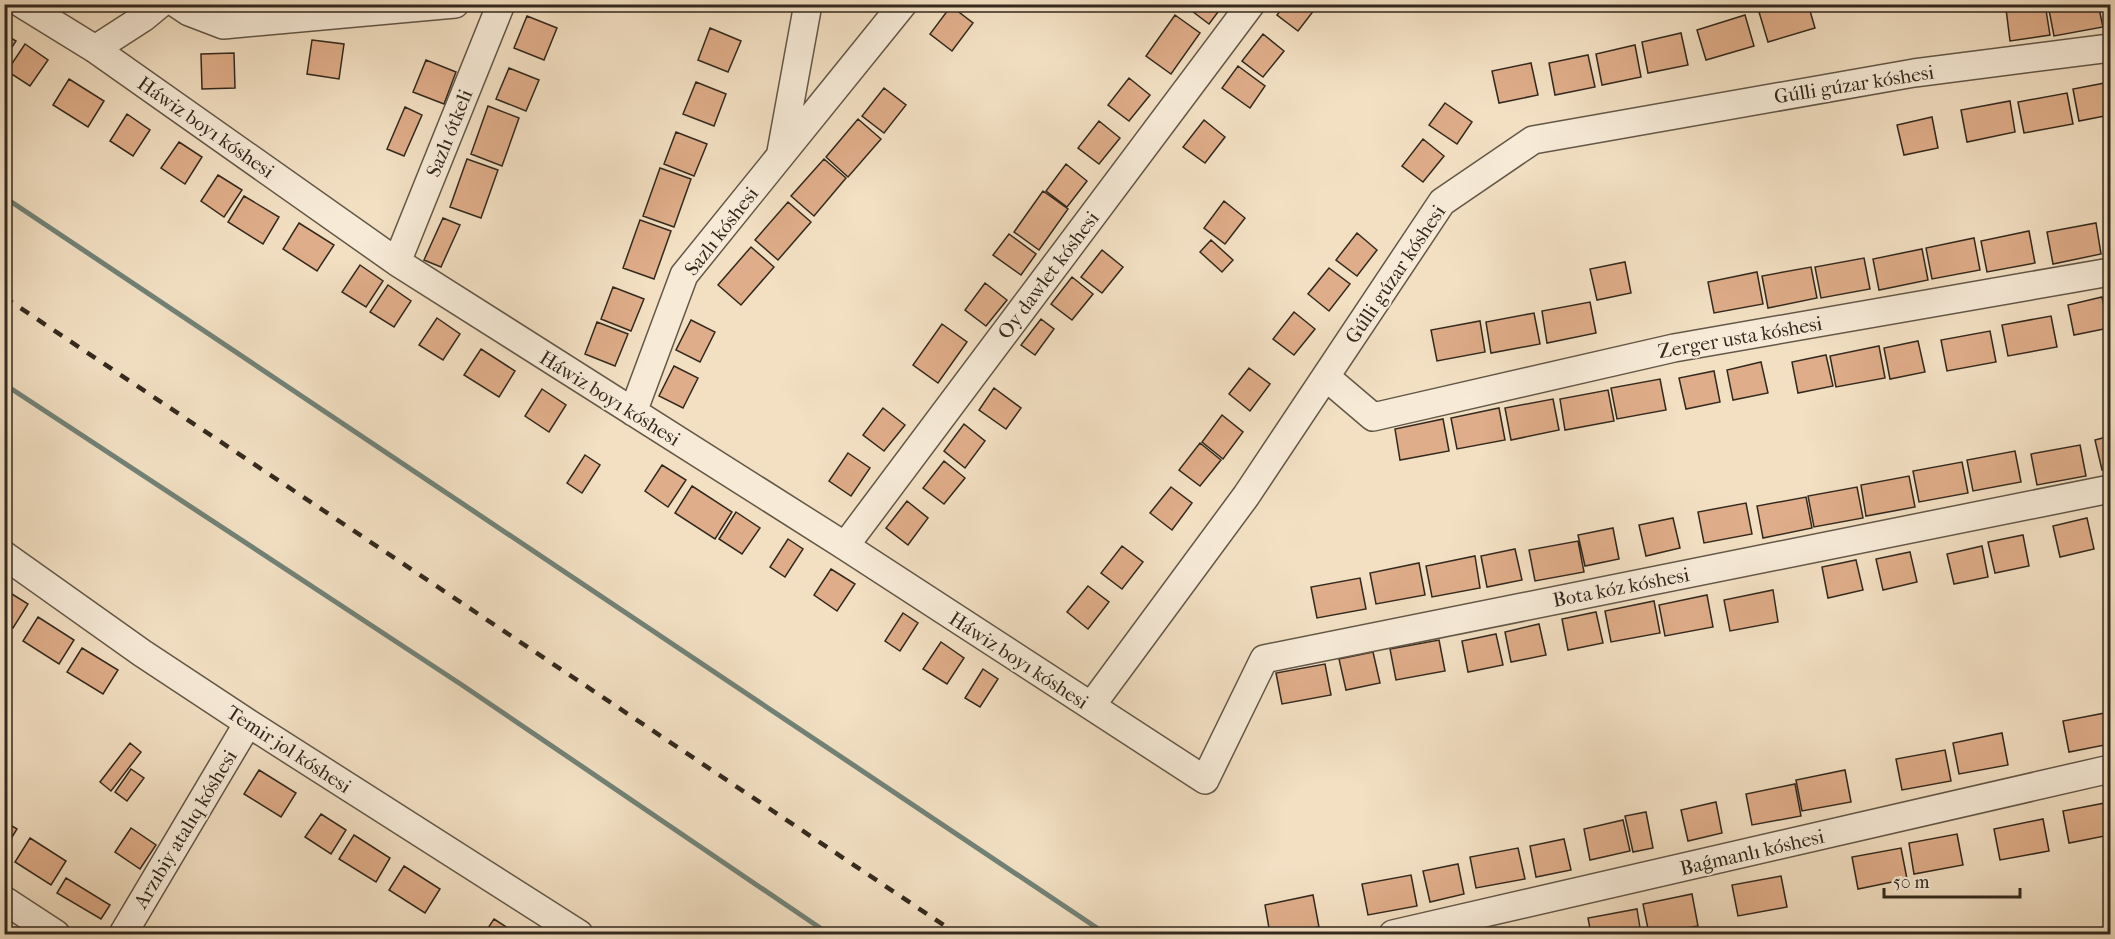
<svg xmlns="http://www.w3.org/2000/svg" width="2115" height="939" viewBox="0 0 2115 939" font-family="'IM FELL French Canon',serif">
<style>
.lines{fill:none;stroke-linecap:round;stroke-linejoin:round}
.stream{stroke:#718278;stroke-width:5}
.building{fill:#dfad89;stroke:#33291e;stroke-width:1.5}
.minor-casing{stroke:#635747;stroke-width:30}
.minor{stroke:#f7ebd8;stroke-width:27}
.rail{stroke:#33291e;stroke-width:4.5;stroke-dasharray:10 10;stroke-linecap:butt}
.labels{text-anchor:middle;stroke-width:4.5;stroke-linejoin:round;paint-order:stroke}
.street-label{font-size:20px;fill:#33291e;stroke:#f7ebd8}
</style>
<rect width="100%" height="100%" fill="#f3e0c3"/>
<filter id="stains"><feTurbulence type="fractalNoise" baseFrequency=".00333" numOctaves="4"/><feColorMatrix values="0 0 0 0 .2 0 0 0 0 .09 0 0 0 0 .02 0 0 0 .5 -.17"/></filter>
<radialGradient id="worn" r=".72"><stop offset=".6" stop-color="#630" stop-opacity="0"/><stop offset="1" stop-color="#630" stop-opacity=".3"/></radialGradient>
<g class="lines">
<path class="stream" d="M4 197 1106 934
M4 384 462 685 829 934"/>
</g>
<path class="building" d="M1190 4H1224L1209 24 1188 8Z
M1285 4H1318V5L1298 31 1277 15Z
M1783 4H1808L1815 28 1768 42 1759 12Z
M2045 4 2050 35 2010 41 2006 9Z
M2098 4 2103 27 2054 36 2048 5Z
M2104 4H2110V27H2108Z
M951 6 973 23 952 51 930 34Z
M1175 15 1200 33 1171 74 1146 56Z
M1745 15 1754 46 1706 60 1697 30Z
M527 16 557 28 544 60 514 48Z
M710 28 741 41 728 72 698 60Z
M1681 33 1688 65 1648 73 1642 42Z
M4 34 16 41 4 59Z
M1263 34 1284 51 1263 77 1242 61Z
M312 40 344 44 339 79 307 74Z
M25 44 48 60 30 86 7 71Z
M1635 45 1641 77 1602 85 1596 54Z
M234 53 235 88 202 89 201 54Z
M1588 55 1595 87 1555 95 1549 63Z
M426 60 456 72 444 104 413 92Z
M1531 63 1538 95 1499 103 1492 71Z
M1238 66 1265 86 1250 108 1222 88Z
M509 68 539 80 526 111 496 99Z
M1129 78 1150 95 1129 121 1108 105Z
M69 79 104 101 88 127 53 105Z
M696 82 726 94 714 126 683 114Z
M2110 82V115L2079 121 2073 89Z
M884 88 906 105 884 133 862 116Z
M2067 93 2073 124 2024 133 2018 102Z
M2010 101 2015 132 1967 142 1961 110Z
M1445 103 1472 122 1457 144 1429 125Z
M488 106 519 118 502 166 471 154Z
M405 107 422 115 404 156 387 149Z
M127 114 150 130 133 156 110 141Z
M1932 117 1938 148 1904 155 1897 125Z
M858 119 881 139 848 177 826 157Z
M1204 120 1225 137 1205 163 1183 147Z
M1099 121 1120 138 1099 164 1078 148Z
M676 132 707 144 694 176 664 164Z
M1423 139 1444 156 1423 182 1402 166Z
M179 142 202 157 185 184 161 168Z
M467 159 498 170 481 218 450 207Z
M824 159 846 178 814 216 791 196Z
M1066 164 1087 181 1067 207 1046 191Z
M660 168 691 179 674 227 643 216Z
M218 175 242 190 224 217 201 201Z
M1043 191 1068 209 1039 250 1014 232Z
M244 196 279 217 263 244 228 222Z
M1224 201 1245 218 1225 244 1204 228Z
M788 202 811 222 778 260 755 240Z
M443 218 460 225 441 267 424 260Z
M640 220 671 231 654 279 623 268Z
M299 223 334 245 317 271 283 249Z
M2096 223 2101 254 2053 264 2047 232Z
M2029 231 2035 263 1987 272 1981 241Z
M1357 233 1377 250 1357 276 1336 260Z
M1009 234 1036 254 1021 275 993 255Z
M1974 238 1980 270 1932 279 1926 248Z
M1211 240 1233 260 1222 272 1200 252Z
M751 247 774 267 741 305 718 285Z
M1922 249 1928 280 1879 290 1873 259Z
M1102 250 1123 267 1102 293 1081 277Z
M1864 258 1870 289 1821 298 1815 267Z
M1625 262 1631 293 1597 300 1590 269Z
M360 265 383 281 366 307 342 292Z
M1811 267 1817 298 1768 308 1762 276Z
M1329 268 1350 284 1329 311 1308 294Z
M1757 272 1763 304 1714 313 1708 282Z
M1072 277 1093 294 1072 320 1051 304Z
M985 283 1007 300 986 326 965 310Z
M388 285 411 301 394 327 370 312Z
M613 287 644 299 631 331 601 319Z
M2102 297 2109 328 2074 335 2068 305Z
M1590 302 1596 333 1547 343 1542 311Z
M1294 312 1315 329 1294 355 1273 339Z
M1534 313 1540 344 1491 353 1486 322Z
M2051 316 2057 347 2008 356 2002 325Z
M437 318 460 334 443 360 419 345Z
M1041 319 1054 329 1035 355 1021 345Z
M691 320 715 332 700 362 676 350Z
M1480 321 1485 352 1437 361 1431 330Z
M597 322 628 334 615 366 585 354Z
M942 324 967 342 938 383 913 365Z
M1990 331 1996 362 1947 371 1941 340Z
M1918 341 1925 372 1890 379 1884 348Z
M1879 346 1885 378 1836 387 1830 356Z
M481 349 515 371 499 397 464 375Z
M1826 355 1833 386 1798 393 1792 362Z
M1761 362 1768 393 1733 400 1727 370Z
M674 366 698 378 683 408 659 396Z
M1249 368 1270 384 1250 411 1229 394Z
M1714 371 1720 402 1686 409 1679 378Z
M1660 379 1666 410 1617 419 1611 388Z
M994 388 1021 408 1006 429 979 410Z
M542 389 566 405 549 432 525 416Z
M1608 390 1614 421 1565 430 1560 399Z
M1553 399 1559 430 1511 440 1505 408Z
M883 408 905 425 884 451 863 435Z
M1499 408 1505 440 1457 449 1451 418Z
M1222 415 1243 432 1223 459 1202 442Z
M1443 419 1449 451 1400 460 1395 429Z
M964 424 985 441 965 468 944 451Z
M2110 436V469L2102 470 2095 440Z
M1200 443 1221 460 1200 486 1179 470Z
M2080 445 2086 476 2037 485 2031 454Z
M2015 451 2021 482 1973 491 1967 460Z
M848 453 870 468 851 496 829 481Z
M585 455 600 465 582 493 567 483Z
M944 461 965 478 944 504 923 488Z
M1962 462 1968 493 1919 502 1913 471Z
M662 465 686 480 668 507 645 491Z
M1909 476 1915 507 1866 516 1861 485Z
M692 486 732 512 715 539 675 513Z
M1171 487 1192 503 1172 530 1150 513Z
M1857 487 1863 518 1814 527 1808 496Z
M1806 497 1812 528 1763 538 1757 506Z
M907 501 928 518 908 545 886 528Z
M1746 503 1752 534 1704 543 1698 512Z
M736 512 760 528 742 554 719 539Z
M1673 518 1680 548 1646 556 1639 525Z
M2087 518 2094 549 2060 557 2053 526Z
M1613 528 1619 559 1585 566 1578 535Z
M2023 535 2029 566 1995 573 1988 542Z
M788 539 803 549 785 577 770 567Z
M1578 541 1584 572 1535 581 1529 550Z
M1122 546 1143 562 1122 589 1101 573Z
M1982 546 1988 577 1954 584 1947 554Z
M1515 549 1522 580 1487 587 1481 556Z
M1910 552 1917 582 1883 590 1876 559Z
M1475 556 1480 588 1432 597 1426 566Z
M1856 560 1863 590 1828 598 1822 567Z
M1419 563 1425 595 1376 604 1370 573Z
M831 569 855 584 837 611 814 595Z
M1360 578 1366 609 1317 618 1311 587Z
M1088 586 1109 602 1088 629 1067 612Z
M4 589 28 604 13 628 4 622Z
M1773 590 1778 622 1730 631 1724 600Z
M1707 595 1713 627 1665 636 1659 605Z
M1654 601 1660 633 1611 642 1605 611Z
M1596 612 1603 643 1568 650 1562 619Z
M903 613 918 623 900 651 885 641Z
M38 617 74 640 59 664 23 641Z
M1539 624 1546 655 1511 662 1505 632Z
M1496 634 1503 665 1468 672 1462 641Z
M1439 640 1445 671 1396 680 1390 649Z
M941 642 964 658 947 684 923 669Z
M82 648 118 670 103 694 67 672Z
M1373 652 1380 683 1346 690 1339 659Z
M1325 664 1331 695 1282 704 1276 673Z
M983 669 998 679 980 707 965 698Z
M2110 712V744L2069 752 2063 721Z
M2002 733 2008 765 1959 774 1953 743Z
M130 743 141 752 111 791 100 782Z
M1945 750 1951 781 1902 790 1896 759Z
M131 769 144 778 127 801 115 792Z
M259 770 296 793 281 817 244 794Z
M1845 770 1851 802 1802 811 1796 780Z
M1795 784 1801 816 1752 825 1746 794Z
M1716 802 1722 833 1688 841 1681 810Z
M2110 802V835L2069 843 2063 811Z
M1646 812 1653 848 1633 852 1625 816Z
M321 814 346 830 331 854 305 837Z
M2043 819 2049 851 2000 860 1994 829Z
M1623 820 1630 851 1590 860 1584 829Z
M4 821 17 829 4 850Z
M131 828 156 845 140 869 115 852Z
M1957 834 1963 865 1914 874 1909 843Z
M354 835 390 858 376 882 339 859Z
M30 838 66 861 51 885 15 862Z
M1564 839 1571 870 1536 877 1530 846Z
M1518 848 1525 879 1476 888 1470 857Z
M1901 848 1907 879 1858 889 1852 857Z
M1458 864 1464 894 1430 902 1423 871Z
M404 866 440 889 425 913 389 890Z
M1411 875 1417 906 1368 915 1362 884Z
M1781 876 1787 907 1738 916 1732 885Z
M66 878 110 905 101 919 57 893Z
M1692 894 1698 926 1649 934 1643 904Z
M1313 895 1319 927 1270 934 1265 905Z
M1637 909 1641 934H1591L1588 918Z
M494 919 517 934H484Z"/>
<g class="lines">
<defs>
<path id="minor" d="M22 4 95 49 397 262 845 546 1205 780 1264 659 2110 489
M177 4 189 12 223 25 455 4
M95 49 143 18 160 4
M781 152 808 4
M397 262 501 4
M1326 377 1373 417 1674 348 2110 272
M633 412 684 275 903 4
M845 546 1251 4
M4 555 142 653 248 723 579 934
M1091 706 1246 496 1442 202 1533 140 1914 73 2110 48
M4 900 56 934
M123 934 248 723
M1393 934 2110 769"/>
</defs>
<use href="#minor" class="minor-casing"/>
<use href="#minor" class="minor"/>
<path class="rail" d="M4 297 957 934"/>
</g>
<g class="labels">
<g class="street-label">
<text transform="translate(1854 84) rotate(-9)" y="7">Gúlli gúzar kóshesi</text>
<text transform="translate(206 127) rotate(35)" y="7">Háwiz boyı kóshesi</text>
<text transform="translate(449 133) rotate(-68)" y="7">Sazlı ótkeli</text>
<text transform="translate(721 231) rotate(-52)" y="7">Sazlı kóshesi</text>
<text transform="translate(1395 274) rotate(-56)" y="7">Gúlli gúzar kóshesi</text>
<text transform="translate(1048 275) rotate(-53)" y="7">Oy dawlet kóshesi</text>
<text transform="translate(1740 337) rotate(-10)" y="7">Zerger usta kóshesi</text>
<text transform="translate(610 398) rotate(32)" y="7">Háwiz boyı kóshesi</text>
<text transform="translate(1621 587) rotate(-11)" y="7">Bota kóz kóshesi</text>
<text transform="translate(1019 660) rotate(33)" y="7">Háwiz boyı kóshesi</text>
<text transform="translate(289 749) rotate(33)" y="7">Temir jol kóshesi</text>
<text transform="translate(185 829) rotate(-59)" y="7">Arzıbiy atalıq kóshesi</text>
<text transform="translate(1752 852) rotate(-13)" y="7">Baǵmanlı kóshesi</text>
</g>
</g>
<rect width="2115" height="939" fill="none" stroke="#f3e0c3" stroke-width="24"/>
<rect x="6" y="6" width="2103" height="927" fill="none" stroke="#33291e" stroke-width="3"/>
<rect x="12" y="12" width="2091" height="915" fill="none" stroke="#33291e" stroke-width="1.5"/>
<path d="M1884 888v9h136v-9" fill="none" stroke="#33291e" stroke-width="3"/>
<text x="1893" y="888" font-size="18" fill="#33291e" stroke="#f7ebd8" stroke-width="4.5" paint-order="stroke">50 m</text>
<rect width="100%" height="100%" filter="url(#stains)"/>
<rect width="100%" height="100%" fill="url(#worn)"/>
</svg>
